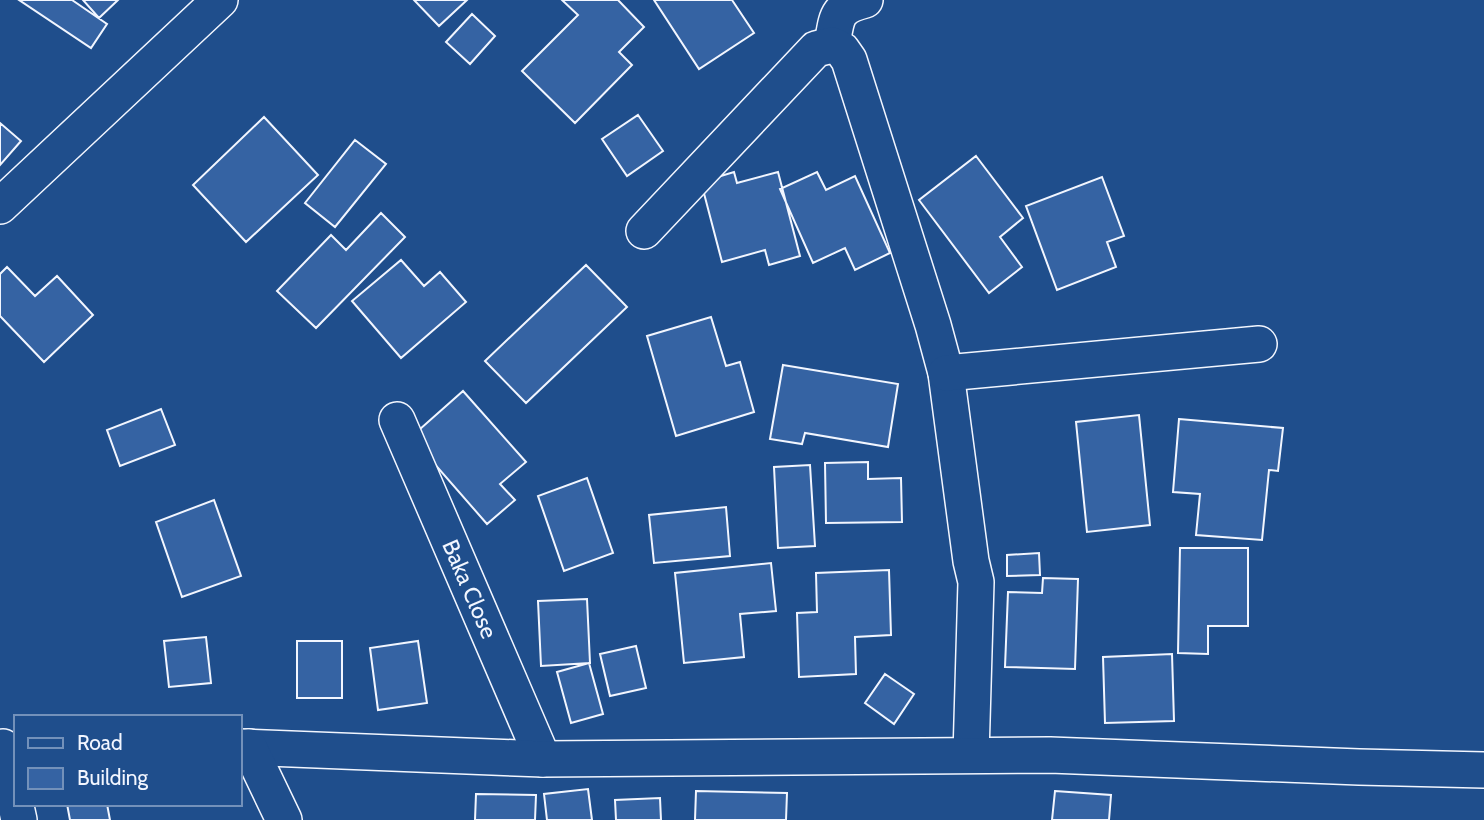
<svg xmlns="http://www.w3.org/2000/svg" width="1484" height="820" viewBox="0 0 1484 820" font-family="Cabin,sans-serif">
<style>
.building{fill:#3563a3;stroke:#f2f6ff;stroke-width:2}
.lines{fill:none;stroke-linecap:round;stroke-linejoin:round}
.minor-casing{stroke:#f2f6ff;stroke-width:38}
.minor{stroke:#1f4e8c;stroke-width:35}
.labels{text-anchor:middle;stroke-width:5;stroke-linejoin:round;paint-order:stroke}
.street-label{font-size:23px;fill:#f2f6ff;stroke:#1f4e8c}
</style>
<rect width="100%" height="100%" fill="#1f4e8c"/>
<path class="building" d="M19 0H72L107 24 91 48Z
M83 0H118L99 18Z
M414 0H467L439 26Z
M562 0H618L644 27 619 52 632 65 575 123 522 71 578 15Z
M654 0H732L754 33 699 69Z
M472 14 495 36 470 64 446 42Z
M638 115 663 151 627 176 602 139Z
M264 117 318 175 246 242 193 185Z
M0 123 21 141 0 165Z
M355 140 386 164 335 227 305 203Z
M976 156 1023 218 1000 237 1022 267 989 293 919 200Z
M734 172 737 183 778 172 800 256 769 265 765 250 722 262 701 182Z
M817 172 826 190 855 176 890 253 855 270 845 248 813 263 780 189Z
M1102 177 1124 236 1107 242 1116 267 1057 290 1026 206Z
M381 213 405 237 316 328 277 291 331 235 346 250Z
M401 260 424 286 440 272 466 302 401 358 352 301Z
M586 265 627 307 526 403 485 361Z
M7 267 35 296 57 276 93 315 44 362 0 316V274Z
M711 317 726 366 740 362 754 412 676 436 647 336Z
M783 365 898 384 888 447 805 433 802 444 770 439Z
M463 391 526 462 500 484 515 500 487 524 411 437Z
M161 409 175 445 120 466 107 430Z
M1139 415 1150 525 1087 532 1076 422Z
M1179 419 1283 428 1278 471 1269 470 1262 540 1196 535 1200 494 1173 492Z
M868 462V479L901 478 902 522 826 523 825 463Z
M810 465 815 546 778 548 774 467Z
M587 478 613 553 564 571 538 496Z
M214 500 241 576 182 597 156 522Z
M726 507 730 556 654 563 649 515Z
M1180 548H1248V626H1208V654L1178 653Z
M1039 553 1040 575 1007 576V555Z
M771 563 776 611 740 614 744 657 684 663 675 573Z
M889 570 891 635 855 637 856 674 799 677 797 613 817 612 816 573Z
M1043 578 1078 579 1075 669 1005 667 1008 592 1042 593Z
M587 599 590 663 541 666 538 601Z
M206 637 211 683 169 687 164 641Z
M297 641H342V698H297Z
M418 641 427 703 378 710 370 648Z
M636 646 646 688 610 696 600 654Z
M1172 654 1174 721 1105 723 1103 657Z
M589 663 603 714 571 723 557 672Z
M885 674 914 694 894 724 865 703Z
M588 789 592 820H547L544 794Z
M696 791 787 793 786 820H695Z
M1055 791 1111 795 1109 820H1052Z
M476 794 536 795 535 820H475Z
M660 798 661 820H616L615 800Z
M67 804H107L110 820H70Z"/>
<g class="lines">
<defs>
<g id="minor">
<path d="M832 45C837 17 835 8 865 0"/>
<path d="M0 206 220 0"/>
<path d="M644 231 816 49 832 45 842 50 849 60 933 325 946 373 971 561 976 582 971 755"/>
<path d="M946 373 1259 344"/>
<path id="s1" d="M397 420 543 759"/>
<path d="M3 747 19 820"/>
<path d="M240 747 543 759 1050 755 1359 767 1484 770"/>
<path d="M249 747 284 820"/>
</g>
</defs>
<use href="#minor" class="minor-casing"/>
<use href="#minor" class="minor"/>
</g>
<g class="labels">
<g class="street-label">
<text dy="8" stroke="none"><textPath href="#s1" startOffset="184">Baka Close</textPath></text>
</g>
</g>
<rect x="14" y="715" width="228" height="91" fill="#1f4e8c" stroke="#7391ba" stroke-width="2"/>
<rect x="28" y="738" width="35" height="10" fill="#1f4e8c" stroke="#7391ba" stroke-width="2"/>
<text x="77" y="750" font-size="21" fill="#f2f6ff">Road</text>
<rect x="28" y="768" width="35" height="21" fill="#3563a3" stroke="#7391ba" stroke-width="2"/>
<text x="77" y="785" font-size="21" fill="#f2f6ff">Building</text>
</svg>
